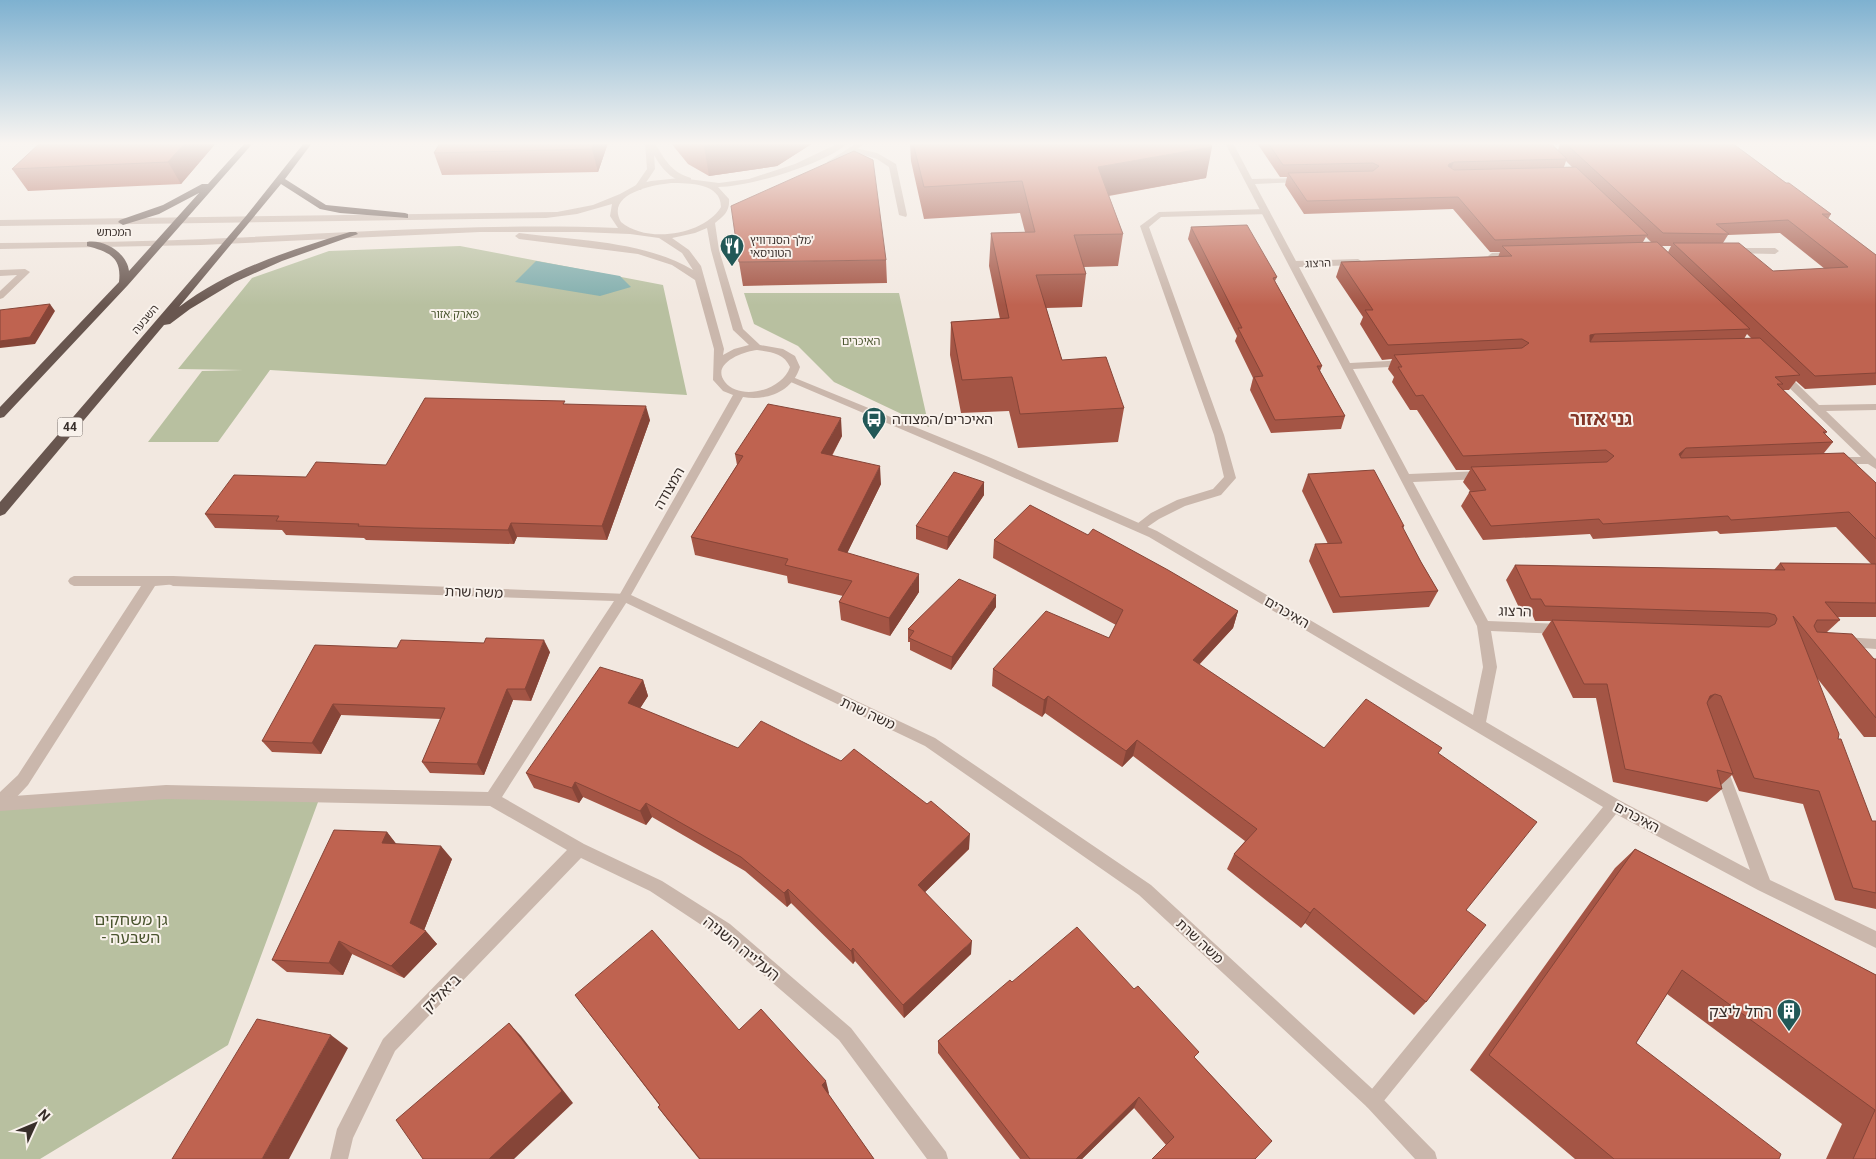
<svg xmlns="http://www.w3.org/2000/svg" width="1876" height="1159" viewBox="0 0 1876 1159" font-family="Roboto,'Noto Sans Hebrew',sans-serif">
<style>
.green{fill:#b8c0a0}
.water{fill:#80adac}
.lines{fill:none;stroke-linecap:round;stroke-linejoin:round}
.service{fill:#cab7ac;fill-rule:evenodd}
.minor{fill:#cab7ac;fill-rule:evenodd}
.tertiary{fill:#cab7ac;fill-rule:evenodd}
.trunk{fill:#68564f;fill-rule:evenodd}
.wall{fill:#a45545;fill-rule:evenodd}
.shaded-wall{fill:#864538}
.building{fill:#bf6350;stroke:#864538}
.labels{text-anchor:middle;stroke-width:4;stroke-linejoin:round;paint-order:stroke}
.far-street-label{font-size:11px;fill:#382e2a;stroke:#f9f2ec}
.far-poi-label{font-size:11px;fill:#382e2a;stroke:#f9f2ec;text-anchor:start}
.far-park-label{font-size:11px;fill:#4a552f;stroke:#f9f2ec}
.shield{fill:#f9f2ec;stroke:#726964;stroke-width:1}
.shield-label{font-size:12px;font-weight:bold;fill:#382e2a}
.poi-label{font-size:14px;fill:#382e2a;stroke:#f9f2ec;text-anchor:start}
.street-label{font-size:14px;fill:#382e2a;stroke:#f9f2ec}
.near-park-label{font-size:16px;fill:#4a552f;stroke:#f9f2ec}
.near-street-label{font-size:16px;fill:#382e2a;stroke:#f9f2ec}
.near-poi-label{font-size:16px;fill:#382e2a;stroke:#f9f2ec;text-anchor:end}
.district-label{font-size:19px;font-weight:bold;fill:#833628;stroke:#f9f2ec}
</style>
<rect width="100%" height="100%" fill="#f2e8e0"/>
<path class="green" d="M460 246 663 285 687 395 270 370 218 442H148L202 371 243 370 178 369 252 278 329 251Z
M744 293H899L929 427 834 382 798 346 754 324Z
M321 794 228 1045 40 1159H0V809L129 796Z"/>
<path class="water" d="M536 261 620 276 631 287 600 296 515 282Z"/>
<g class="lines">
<path class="service" d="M850 147 877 153 896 164 907 215 906 217 899 215 889 167 877 159 850 151Z
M1266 209 1270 212 1269 214 1161 217 1149 227 1224 435 1236 478 1221 495 1185 506 1159 519 1143 530H1135L1133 527 1151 513 1177 500 1213 489 1224 477 1214 435 1140 226 1159 212Z
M25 269 30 272 28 274 3 298 0 299V291L17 275 0 276V270Z
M74 576H173L177 578 179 581 177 584 155 586 28 785 12 802 0 806V792L18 775 141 586H74L70 584 68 581 70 578Z"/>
<path class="minor" d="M645 143H655C665 160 671 172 691 178V182C673 183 662 169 654 155L655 169 641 190H635L634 188 647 169Z
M1225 143H1233L1252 179 1302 178 1306 180 1302 182 1255 184 1296 261 1358 259 1363 262 1358 265 1299 267 1350 363 1407 360 1412 363 1407 366 1353 369 1409 474 1482 471 1488 475 1482 479 1413 482 1488 621 1562 624 1567 625 1569 629 1567 633 1562 634 1491 631 1497 667 1486 722 1619 800 1750 870 1713 766 1715 762 1720 760 1725 762 1770 880 1876 931V948L1758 890 1616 814 1379 1107 1373 1110 1367 1107 1364 1101 1367 1095 1603 807 1149 537 983 464 786 380 791 377 795 378 991 458 1157 531 1473 715 1483 667 1477 626Z
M1732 248H1775L1779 251 1775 254 1729 253V249Z
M1515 252 1518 253V257L1492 259 1488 256 1492 253Z
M1782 372 1786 373 1819 405 1876 404V410L1826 411 1876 459V469L1868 464H1832L1830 461 1836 457H1861L1778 377 1777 375Z
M173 576 628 594 630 597 628 600 502 797 584 844 662 881 730 924 851 1028 946 1152 948 1159H927L839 1040 718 936 650 891 581 858 395 1051 353 1138 348 1159H330L337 1129 383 1039 567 850 490 806 166 799 0 811V797L166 785 488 792 614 601 173 586 169 584 167 581 169 578Z
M1843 637 1876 639V649L1838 646 1836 642 1838 638Z"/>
<path class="tertiary" d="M839 143H848C825 164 749 187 718 187L729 199C730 211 724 216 715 223L719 250 743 329 760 345 783 349 795 356 800 367C792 392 767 401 743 397L631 595 935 738 1151 885 1379 1095 1435 1152 1437 1159H1415L1367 1107 1139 895 925 746 620 600 618 597 620 594 733 395 723 391 713 380 714 349 695 280 672 265 638 254 519 239 515 236 519 233C574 240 645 241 693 270L682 253 659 238 630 234 580 232H480L201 245 0 249V243C76 242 152 242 228 238 358 232 488 223 618 228L610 216 612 204 577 214 546 218 0 226V220L557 212 593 205 620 194 638 184 651 181 680 178 719 183 749 179 795 164ZM671 183C689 183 721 183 721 207 704 235 647 244 621 222 605 194 652 185 671 183ZM707 228 711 250 733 330 749 345 734 349 723 355 724 349 701 266 689 250 672 238 695 233ZM757 350C771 352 784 353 790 367 782 391 740 401 725 382 710 363 745 351 757 350Z
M857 143H866L833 166H827V162Z"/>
<path class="trunk" d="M245 143H253L128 285 4 417 0 418V407L119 282C122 257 109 252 87 246V242C104 239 127 253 129 271L199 193 159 214 123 225 118 222 120 220 163 205 202 184H208Z
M304 143H312L285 179 326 205 405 213 408 214V218L340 213 320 209 281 184 179 307C229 269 291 250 350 232H356L358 234 282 261 235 282 190 309 170 324 164 325 5 514 0 516V502L246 216Z"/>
</g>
<path class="wall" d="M216 143 181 184 28 191 12 169Z
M440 143H608L598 172 442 175 434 153Z
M671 143H813L777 166 709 176 688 164Z
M910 143H1210L1206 178 1109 196 1123 234 1118 266 1084 267 1086 274 1082 307 1046 308 1062 360 1124 408 1118 442 1018 448 1009 411 961 413 950 355 951 322 1000 319 989 266 991 233 1025 232 1020 213 924 219 911 161Z
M1257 143H1732L1786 183 1831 214 1828 219 1876 255V385L1805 389 1796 381 1789 390H1783L1827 432 1825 434 1833 442 1824 453 1876 483V617H1838L1840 620 1827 632 1874 659H1876V737H1864L1817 678 1838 739 1872 821H1876V909L1835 900 1803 804 1739 791 1732 775 1721 785 1722 789 1707 802 1613 782 1596 698H1573L1542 634 1551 621H1535L1532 614H1522L1506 580 1515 565 1774 570 1780 563 1871 564 1836 527 1720 534 1717 531 1593 539 1590 534 1483 540 1461 506 1470 491 1463 482 1470 470H1456L1417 410H1410L1392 382 1394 377 1388 369 1392 359 1382 360 1360 324 1363 317 1336 277 1341 262 1498 257 1500 252H1490L1453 209 1304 214 1285 185 1287 177H1280ZM1552 144H1560L1558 150ZM1566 161 1572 167H1564ZM1780 233 1825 269 1773 271 1723 243 1728 235ZM1646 237 1651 242H1643ZM1662 246H1671L1668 252ZM1747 334 1752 339H1744Z
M1191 227 1277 277 1275 281 1322 366 1320 371 1345 416 1341 429 1271 433 1250 390 1253 378 1235 341 1237 336 1188 239Z
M886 260 887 283 743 286 739 262Z
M566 404 650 420 607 540 517 537 514 544 366 540 364 538 286 535 282 530 215 528 205 514 386 465Z
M842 436 832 456 881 484 847 553 919 592 890 636 841 620 839 602 843 596 788 583 787 576 695 555 691 537 737 465 735 454Z
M1308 474 1404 526 1403 529 1421 562 1438 591 1429 607 1333 613 1309 561 1315 544H1328L1302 491Z
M984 482V495L947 550 916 539V526Z
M994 540 1238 611 1233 628 1199 665 1324 748 1439 753 1466 910 1426 1002 1414 1015 1305 923 1301 928 1227 869 1234 854 1245 841 1133 756 1122 767 1045 713 1042 717 992 686 993 669 1109 638 1116 625 993 558Z
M996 607 951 670 910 650V642H908V629Z
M397 648 550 652 531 701 513 700 484 775 430 773 422 762 441 719 341 715 321 754 272 752 262 741Z
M643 680 648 696 640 708 969 849 925 892 971 954 904 1018 855 961 853 964 791 903 787 907 745 871 652 817 646 825 583 797 579 803 534 788 526 773Z
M387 832 396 844 452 859 424 930 437 944 404 978 352 954 343 975 287 972 272 960Z
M1635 849 1876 975V1159H1826L1842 1124 1667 994 1636 1043 1779 1159H1575L1470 1070 1615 868Z
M1012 982 1195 1058 1272 1141 1166 1145 1134 1108 1082 1159H1020L938 1053V1041Z
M575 995 739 1030 829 1093 828 1094 874 1159H699L667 1119 658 1107 660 1106Z"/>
<path class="shaded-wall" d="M185 143H216L181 184 168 162Z
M594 143H608L598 172 592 149Z
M728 143H813L777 166 709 176 704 146Z
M1212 147 1206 178 1094 198 1098 167Z
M1454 162 1449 174 1444 176 1449 164Z
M50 304 55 311 35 344 0 348V341Z
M1595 334 1587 348 1590 335Z
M646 406 650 420 607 540 602 526Z
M841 418 842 436 823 471 821 453Z
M1686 448 1676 463 1679 454Z
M880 466 881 484 840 568 838 550Z
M984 482V495L947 550 948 537Z
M511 523 517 537 514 544 508 530Z
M919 574V592L890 636 889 618Z
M996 595V607L951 670 952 657Z
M1238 611 1233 628 1187 677 1193 660Z
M544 640 550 652 531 701 525 689Z
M643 680 648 696 634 718 628 703Z
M507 689 513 700 484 775 477 764Z
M1715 694 1701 708 1710 696Z
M1048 696 1045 713 1042 717 1044 700Z
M333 704 341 715 321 754 312 743Z
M1137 740 1133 756 1122 767 1126 751Z
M575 782 583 797 579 803 572 788Z
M646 803 652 817 646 825 640 811Z
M387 832 398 846 382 843Z
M970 834 969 849 918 899V885Z
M441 846 452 859 423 933 426 931 437 944 404 978 391 966 410 923Z
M788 889 791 903 787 907 784 893Z
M1314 908 1305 923 1301 928 1310 913Z
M339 941 352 954 343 975 329 963Z
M972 941 971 954 904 1018 903 1005Z
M853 948 855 961 853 964 851 951Z
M509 1023 521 1036 573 1103 514 1159H489Z
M331 1035 348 1048 289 1159H262Z
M826 1081 829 1093 825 1097 822 1085Z
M1139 1097 1134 1108 1082 1159H1076Z"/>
<path class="building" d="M40 143H185L168 162 12 169Z
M440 143H594L592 149 434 153Z
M698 143H728L704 146Z
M913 143H1210L1212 147 1098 167 1123 234 1074 235 1086 274 1036 275 1062 360 1106 357 1124 408 1020 414 1012 377 962 380 951 322 1009 318 991 233 1035 232 1022 181 924 187Z
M1268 143H1550L1567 159 1454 162 1449 164 1448 166 1454 170 1576 167 1648 235 1495 240 1458 197 1307 201 1288 173 1373 171 1379 166 1373 163 1283 165Z
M1565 143H1732L1786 183H1789L1831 214H1822L1876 255V373L1815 376 1673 243H1739L1773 271 1848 267 1788 220 1716 224 1729 234 1663 233Z
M854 151 873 160 886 260 739 262 731 206Z
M1247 225 1277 277 1273 278 1322 366H1317L1345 416 1275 420 1254 377 1263 376 1238 328H1242L1191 227Z
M1657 242 1750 329 1595 334 1590 335V342L1760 338 1800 375 1775 377 1783 384H1777L1827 432H1823L1833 442 1686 448 1679 454 1681 458 1844 453 1876 483V539L1849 512 1731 520 1728 516 1603 524 1599 519 1491 526 1469 492 1486 490 1471 467 1607 462 1614 456 1606 450 1463 456 1423 395 1416 396 1398 367H1402L1394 355 1522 348 1529 343 1522 339 1388 345 1365 310H1373L1341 262 1512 256 1502 246Z
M50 304 30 337 0 341V310Z
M425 398 565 401 563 404 646 406 602 526 511 523 508 530 414 528 358 526 359 524 276 521 279 516 205 514 234 475 306 477 316 462 386 465Z
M768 404 841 418 821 453 880 466 838 550 919 574 889 618 839 602 852 581 785 565 788 559 691 537 743 456 735 454Z
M1374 470 1404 526H1402L1421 562 1438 591 1340 597 1315 544 1342 543 1308 474Z
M954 472 984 482 948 537 916 526Z
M1030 505 1088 535 1093 529 1168 570 1238 611 1193 660 1324 748 1366 699 1442 748 1438 753 1537 822 1466 910 1486 925 1426 1002 1314 908 1310 913 1234 854 1257 829 1137 740 1126 751 1048 696 1044 700 993 669 1046 611 1109 638 1123 610 994 540Z
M1780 563 1876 564V603L1825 602 1840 620H1817L1814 626 1817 632 1852 634 1874 659H1876V718L1793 616 1839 734 1838 739H1841L1872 821H1876V893L1853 888 1819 791 1754 778 1721 696 1715 694 1710 696 1707 703 1733 774 1717 770 1722 789 1625 769 1607 684H1584L1552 620 1769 627 1775 624 1777 619 1775 615 1768 613 1545 606 1541 599H1531L1515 565 1785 570Z
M959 579 996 595 952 657 909 638 914 631 908 629Z
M486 638 544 640 525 689H507L477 764 422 762 445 708 333 704 312 743 262 741 315 645 397 648 401 640 484 643Z
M600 667 643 680 628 703 738 748 761 721 841 761 854 749 927 804 931 801 970 834 918 885 972 941 903 1005 853 948 851 951 788 889 784 893 741 857 646 803 640 811 575 782 572 788 526 773Z
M334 830 387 832 382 843 441 846 410 923 426 931 391 966 339 941 329 963 272 960Z
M1635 849 1876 975V1159H1853L1875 1110 1682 970 1636 1043 1781 1154 1779 1159H1614L1489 1055Z
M1077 927 1134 989 1138 986 1199 1052 1194 1057 1272 1141 1255 1159H1152L1174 1137 1139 1097 1076 1159H1030L938 1041 1010 980 1012 982Z
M652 930 739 1030 761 1009 826 1081 822 1085 874 1159H700L658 1107 660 1105 575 995Z
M257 1019 331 1035 262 1159H172Z
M509 1023 562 1091 489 1159H423L396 1120Z"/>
<linearGradient id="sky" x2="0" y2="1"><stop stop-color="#7eb1d0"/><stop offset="0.47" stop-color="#f9f5f1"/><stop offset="1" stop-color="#f9f5f1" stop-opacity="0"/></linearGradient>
<rect width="1876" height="305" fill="url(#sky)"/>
<defs>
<symbol id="restaurant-pin" viewBox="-11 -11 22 30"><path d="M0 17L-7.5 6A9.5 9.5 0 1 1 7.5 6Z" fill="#225857" stroke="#f9f2ec"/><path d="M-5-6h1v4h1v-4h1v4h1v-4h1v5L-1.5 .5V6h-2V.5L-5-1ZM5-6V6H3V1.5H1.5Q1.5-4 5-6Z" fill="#fff"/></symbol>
<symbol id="bus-pin" viewBox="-11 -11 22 30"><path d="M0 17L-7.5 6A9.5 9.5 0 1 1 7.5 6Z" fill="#225857" stroke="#f9f2ec"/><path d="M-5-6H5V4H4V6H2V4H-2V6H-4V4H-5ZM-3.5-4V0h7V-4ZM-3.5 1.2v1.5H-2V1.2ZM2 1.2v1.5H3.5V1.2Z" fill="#fff"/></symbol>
<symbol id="building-pin" viewBox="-11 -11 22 30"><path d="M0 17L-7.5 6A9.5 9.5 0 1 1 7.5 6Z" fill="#225857" stroke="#f9f2ec"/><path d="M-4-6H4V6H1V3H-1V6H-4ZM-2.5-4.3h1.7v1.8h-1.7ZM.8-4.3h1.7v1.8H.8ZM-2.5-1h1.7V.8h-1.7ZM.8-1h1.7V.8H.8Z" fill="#fff"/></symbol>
</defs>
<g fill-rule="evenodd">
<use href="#restaurant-pin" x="718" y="232" width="28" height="38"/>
<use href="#bus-pin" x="860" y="405" width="28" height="38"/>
<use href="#building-pin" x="1775" y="997" width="28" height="38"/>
</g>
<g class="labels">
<g class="far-street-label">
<text x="114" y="236">המכתש</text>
<text transform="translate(1318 263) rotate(-2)" y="4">הרצוג</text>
<text transform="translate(145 319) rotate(-50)" y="4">השבעה</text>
</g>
<g class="far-poi-label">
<text x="750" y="244">מלך הסנדוויץ'<tspan x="750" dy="13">הטוניסאי</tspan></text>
</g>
<g class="far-park-label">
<text x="455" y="318">פארק אזור</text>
<text x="861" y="345">האיכרים</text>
</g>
<rect class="shield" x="57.5" y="417.5" width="25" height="19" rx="4"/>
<g class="shield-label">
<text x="70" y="431">44</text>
</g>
<g class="poi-label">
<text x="892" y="424">האיכרים/המצודה</text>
</g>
<g class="street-label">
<text transform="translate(669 488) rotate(-60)" y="5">המצודה</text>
<text transform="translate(474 592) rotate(2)" y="5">משה שרת</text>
<text transform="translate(1515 611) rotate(2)" y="5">הרצוג</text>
<text transform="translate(1287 612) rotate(30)" y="5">האיכרים</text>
<text transform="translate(868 713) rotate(25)" y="5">משה שרת</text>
<text transform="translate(1637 817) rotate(28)" y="5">האיכרים</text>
<text transform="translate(1200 941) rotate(43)" y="5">משה שרת</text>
</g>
<g class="near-park-label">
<text x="131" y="925">גן משחקים<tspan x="131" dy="18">- השבעה</tspan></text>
</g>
<g class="near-street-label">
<text transform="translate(742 948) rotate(39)" y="6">העלייה השניה</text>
<text transform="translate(441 993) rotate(-45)" y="6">ביאליק</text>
</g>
<g class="near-poi-label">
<text x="1772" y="1017">רחל ליצק</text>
</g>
<g class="district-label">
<text x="1601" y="425">גני אזור</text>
</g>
</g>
<g transform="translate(35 1124) rotate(46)" stroke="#f9f2ec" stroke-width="4" paint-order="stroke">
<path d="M0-4L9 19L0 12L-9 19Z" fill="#382e2a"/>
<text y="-8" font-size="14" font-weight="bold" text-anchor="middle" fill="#382e2a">N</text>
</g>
</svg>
